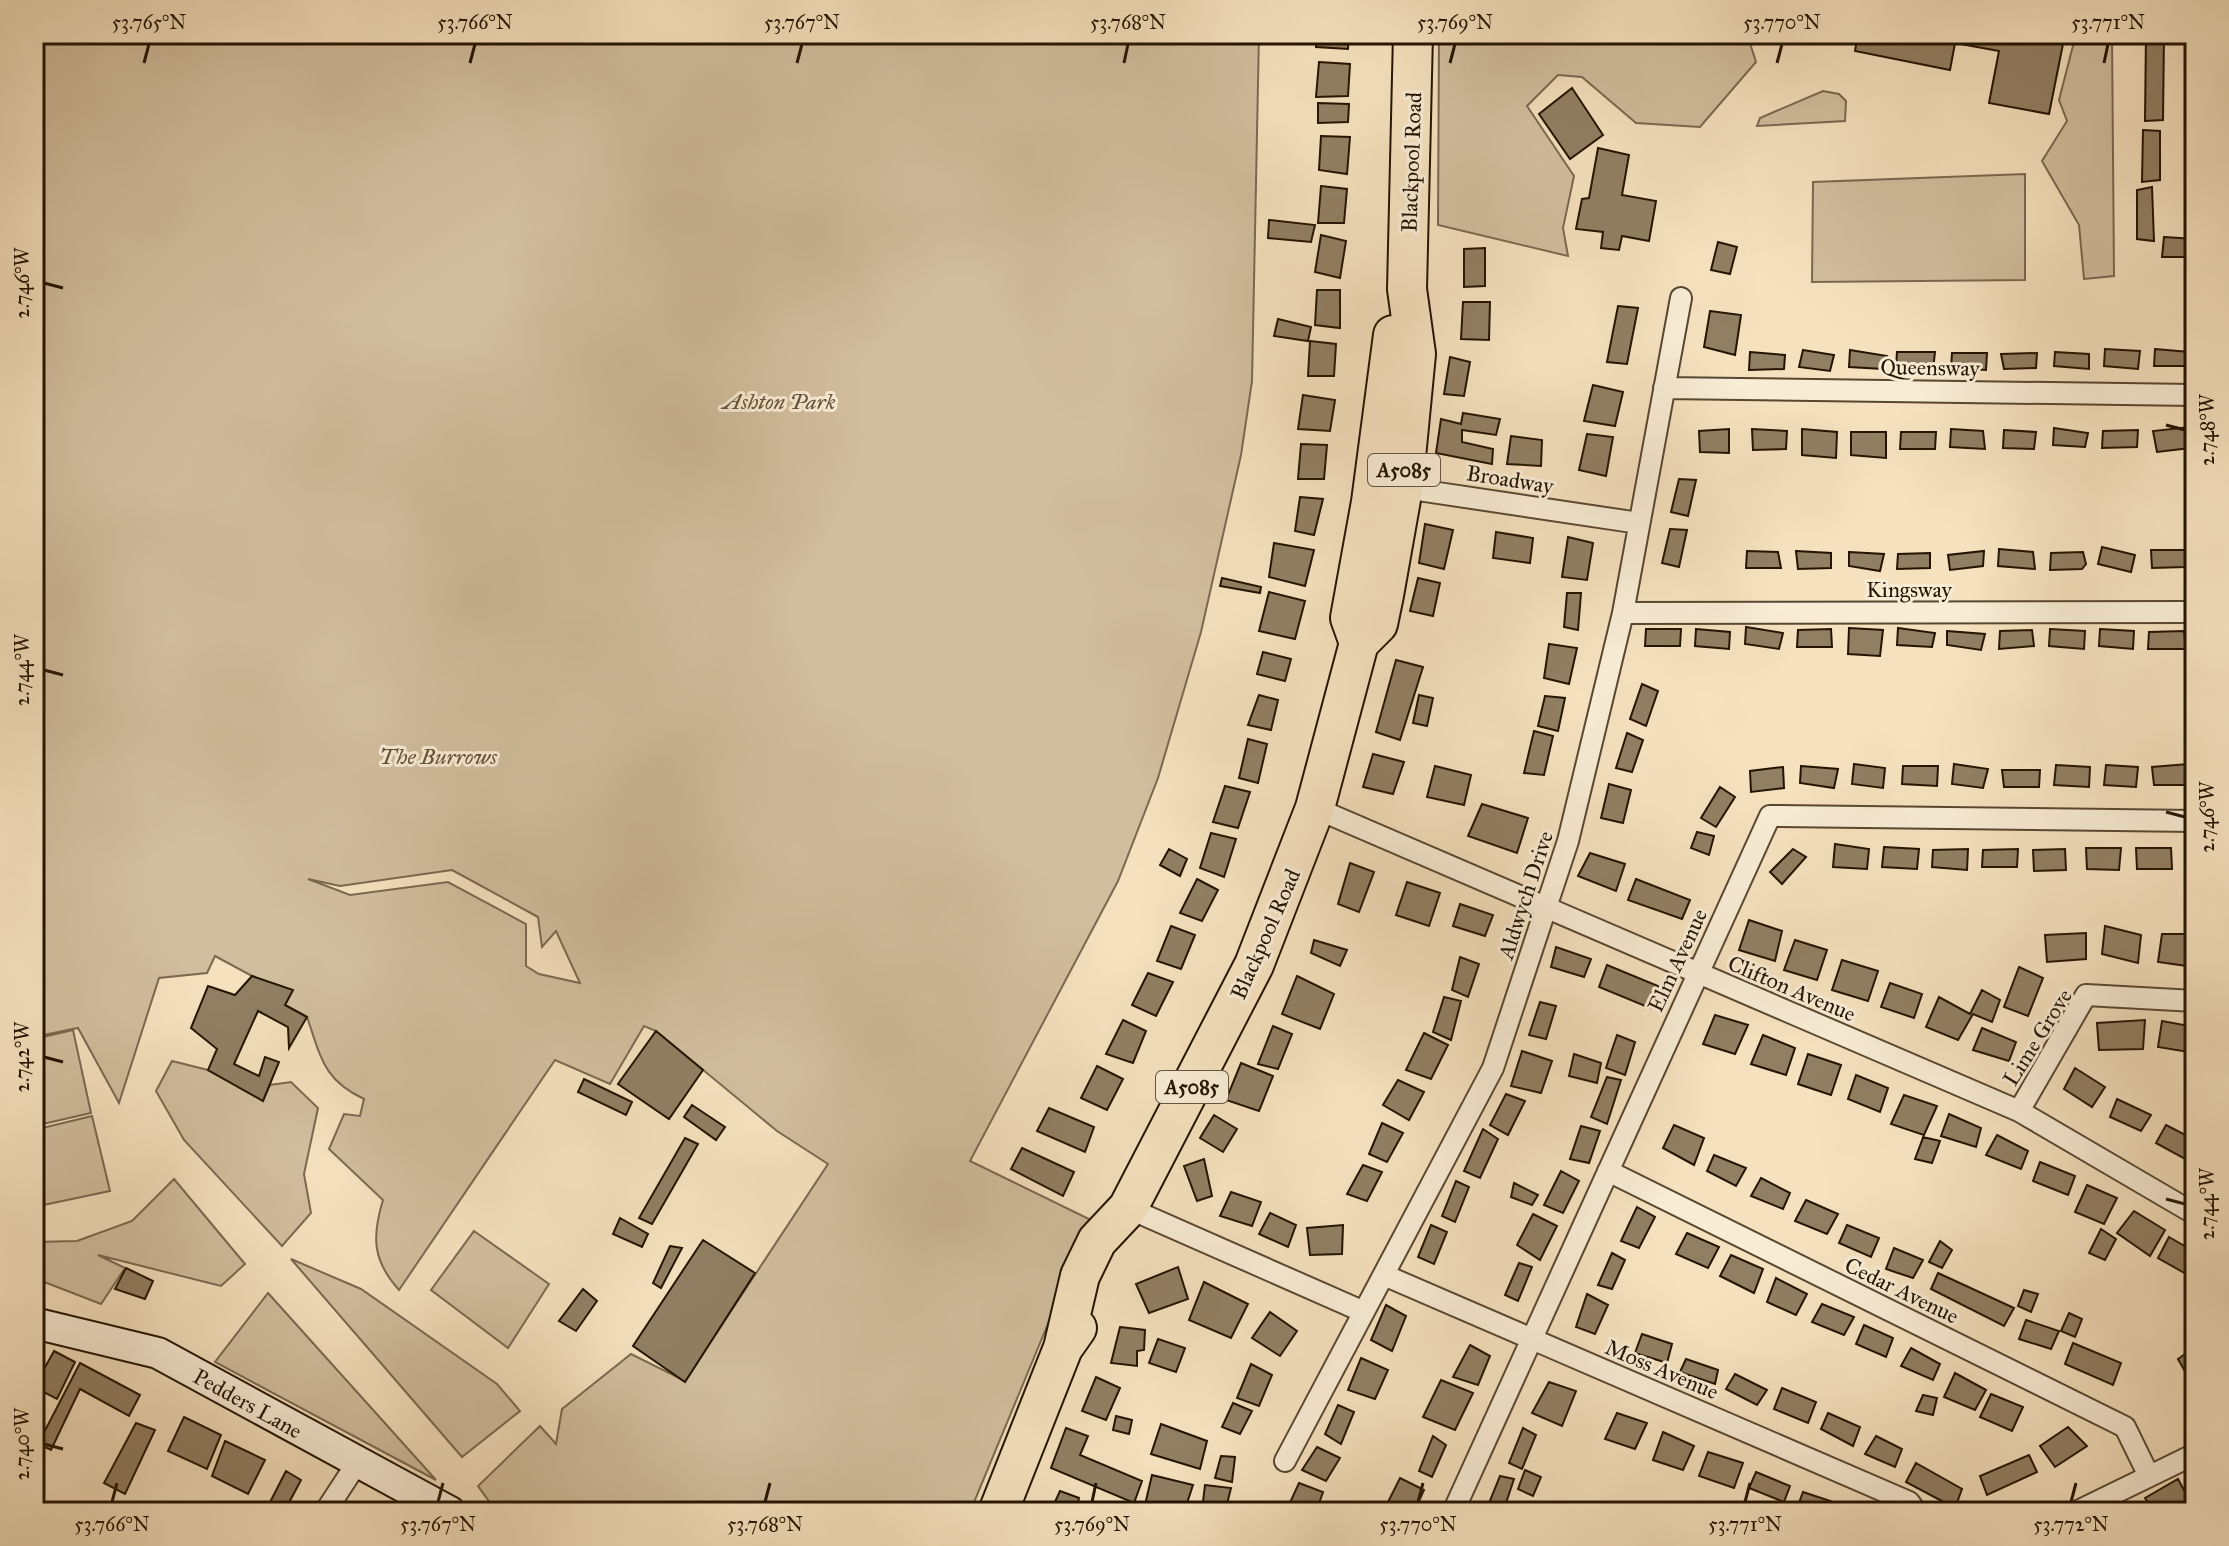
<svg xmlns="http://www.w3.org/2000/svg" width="2229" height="1546" viewBox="0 0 2229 1546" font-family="'IM FELL Great Primer',serif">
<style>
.green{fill:#d1be9e;stroke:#7a6950;stroke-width:2;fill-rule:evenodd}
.building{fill:#917f63;stroke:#241401;stroke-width:2}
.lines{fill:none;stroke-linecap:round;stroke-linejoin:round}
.street-casing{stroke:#584730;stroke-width:24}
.secondary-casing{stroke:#241401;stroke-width:34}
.highway-casing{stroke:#241401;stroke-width:42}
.street{stroke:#f8ecd5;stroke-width:20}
.secondary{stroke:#f8ecd5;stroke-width:30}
.highway{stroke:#f5e1be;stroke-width:38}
.ticks{fill:none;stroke:#241401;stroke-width:3}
.labels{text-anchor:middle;stroke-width:6;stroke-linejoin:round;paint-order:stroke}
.shield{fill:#f8ecd5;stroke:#645541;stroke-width:2}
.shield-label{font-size:20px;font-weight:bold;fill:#241401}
.street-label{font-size:22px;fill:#241401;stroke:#f8ecd5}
.park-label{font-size:22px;font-style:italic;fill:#615038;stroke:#f8ecd5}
.neatline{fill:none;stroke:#241401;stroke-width:3}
.ticks-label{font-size:20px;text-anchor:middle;fill:#241401}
</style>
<rect width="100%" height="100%" fill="#f5e1be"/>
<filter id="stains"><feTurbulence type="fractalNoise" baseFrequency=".0025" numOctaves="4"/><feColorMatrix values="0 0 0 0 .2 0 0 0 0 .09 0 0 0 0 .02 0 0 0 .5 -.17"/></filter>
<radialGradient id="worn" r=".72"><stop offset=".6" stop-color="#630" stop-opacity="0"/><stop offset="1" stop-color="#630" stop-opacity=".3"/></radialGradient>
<path class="green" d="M34 34H1259L1252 381 1241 455 1201 632 1158 778 1118 881 970 1161 1091 1220 970 1512H505L491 1504 478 1486 540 1426 556 1444 562 1409 631 1354 685 1381 828 1164 777 1131 656 1031 644 1026 610 1084 555 1060 399 1290C372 1260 372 1236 383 1200L329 1149 344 1114 360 1116 364 1099C323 1080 321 1057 307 1017L285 1005 292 990 252 976 215 956 207 973 159 978 119 1103 78 1028 34 1037ZM452 870 538 917 542 947 556 931 580 983 539 974 526 966V924L448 882 350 895 308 879 340 886Z
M1439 34H1747L1756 62 1700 127 1636 123 1582 77 1558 75 1527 106 1574 176 1563 228 1568 256 1438 225Z
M2076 34H2112L2114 276 2084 279 2079 225 2042 161 2067 121 2059 100Z
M1823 91 1839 94 1846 101 1845 121 1757 126 1760 118Z
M2025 174V280L1812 282 1813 182Z
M73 1030 91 1113 34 1126V1039Z
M172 1061 208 1070 263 1100 270 1085 291 1082 318 1108 304 1174 311 1213 282 1246 184 1140 156 1091Z
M92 1116 110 1191 34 1207V1130Z
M174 1179 245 1264 221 1286 98 1255 125 1268 101 1304 34 1278V1242L77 1241 132 1221Z
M474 1231 549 1284 508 1348 431 1290Z
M291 1259 361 1289 497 1384 520 1411 462 1457Z
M268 1293 436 1480 215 1362Z"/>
<path class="building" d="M1317 34H1349L1348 49 1316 47Z
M1858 34H2065L2049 114 1989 103 1999 51 1955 43 1950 70 1855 51Z
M2146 34H2164L2163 120 2145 121Z
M1319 62 1350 64 1348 96 1316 97Z
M1572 88 1603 135 1570 159 1539 114Z
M1318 103 1349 104 1348 122 1318 123Z
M2143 130 2160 131V180L2142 182Z
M1321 136 1350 137 1347 174 1319 170Z
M1598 148 1629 155 1622 195 1656 201 1649 241 1622 236 1619 250 1601 248 1603 232 1576 229 1582 199 1589 198Z
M1321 186 1347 189 1344 223H1318Z
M2152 187 2154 241 2137 239V190Z
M1269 220 1315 225 1311 242 1268 238Z
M1321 235 1346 241 1340 278 1315 272Z
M2164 237 2195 239V257H2162Z
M1718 242 1737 247 1730 274 1711 270Z
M1485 248V286L1464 287V249Z
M1317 290H1340V328L1315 325Z
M1463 302H1490L1489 340 1461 339Z
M1618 306 1638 308 1627 364 1607 362Z
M1710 311 1741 315 1735 355 1704 347Z
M1278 319 1311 327 1308 341 1274 336Z
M1310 341 1336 344 1334 376H1308Z
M2105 349 2140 351 2138 369 2104 366Z
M2155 349 2189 352V366H2154Z
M1803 350 1834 355 1830 371 1799 367Z
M1850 350 1887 356 1883 369 1849 367Z
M1750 352 1785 355 1784 369 1749 370Z
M1897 352H1935L1933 370 1896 367Z
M2055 352 2089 354V369L2054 366Z
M1952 353H1987L1986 370 1951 368Z
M2037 353 2036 368 2004 369 2001 354Z
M1450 357 1470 362 1464 396 1444 394Z
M1593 385 1623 392 1615 426 1584 421Z
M1303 395 1335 400 1330 431 1298 429Z
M1463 413 1500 419 1496 435 1462 430V442L1493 449 1492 464 1436 453 1441 419 1461 424Z
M2189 427 2190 448 2157 452 2153 431Z
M2054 428 2088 433 2085 447 2053 445Z
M1729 429V453L1700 452 1699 431Z
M1752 429 1787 431 1786 449 1753 450Z
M1802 429 1837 432 1836 458 1802 455Z
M1951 429 1983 431 1985 449 1950 447Z
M2004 430 2036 432 2034 449 2003 448Z
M2138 430 2137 447 2102 448 2103 431Z
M1851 432H1886V458L1851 455Z
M1901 432H1936L1935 449H1900Z
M1587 434 1613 437 1606 476 1579 470Z
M1511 436 1542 440 1541 466 1507 464Z
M1301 444 1327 445 1324 479H1298Z
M1679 479 1696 480 1688 516 1671 512Z
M1300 497 1323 499 1314 535 1295 531Z
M1425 524 1453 530 1444 569 1419 563Z
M1670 529 1687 530 1679 567 1662 563Z
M1496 532 1533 538 1530 563 1493 558Z
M1568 537 1593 543 1587 580 1562 577Z
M1274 543 1314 550 1305 586 1269 577Z
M2102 547 2135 555 2131 572 2098 564Z
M1999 549 2033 552 2035 569 1998 566Z
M2151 550H2186L2185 567 2152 568Z
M1747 551 1778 552 1781 568H1746Z
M1796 551 1831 553V568L1798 569Z
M1984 551 1983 566 1950 570 1948 555Z
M1849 552 1884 554 1880 571 1849 566Z
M2083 552 2086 564 2082 569 2050 570 2051 553Z
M1930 553V568L1897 569 1898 554Z
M1222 578 1261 587 1260 593 1220 586Z
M1418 578 1440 583 1433 616 1410 611Z
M1269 592 1305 601 1295 639 1259 631Z
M1567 593H1581L1578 630 1564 627Z
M1746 627 1783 633 1779 649 1745 644Z
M1849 628 1883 630 1880 656 1848 654Z
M1898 628 1935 633 1932 647 1897 645Z
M1646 629H1681L1680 646H1645Z
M1696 629 1730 632 1729 649 1695 646Z
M1831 629 1832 647H1797L1798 630Z
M2050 629 2085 631 2084 649 2049 646Z
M2100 629 2134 631 2133 649 2099 646Z
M2032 630 2034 646 1999 649 2000 631Z
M1947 631 1985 634 1981 650 1947 645Z
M2184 631 2186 649H2148L2149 632Z
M1549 644 1577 648 1569 684 1544 678Z
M1263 652 1291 659 1285 681 1257 674Z
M1396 660 1423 667 1400 740 1376 732Z
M1642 684 1658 691 1646 726 1630 719Z
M1259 695 1278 700 1271 730 1248 725Z
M1419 695 1433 698 1427 726 1413 723Z
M1545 696 1565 698 1558 731 1538 726Z
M1534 731 1553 736 1544 775 1524 773Z
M1627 733 1643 740 1632 772 1616 768Z
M1248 739 1267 744 1258 783 1239 778Z
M1373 754 1404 762 1393 794 1363 787Z
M1854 764 1885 768 1883 788 1852 784Z
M1954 764 1988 769 1983 788 1952 784Z
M2188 764 2189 785H2154L2152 767Z
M2056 765 2090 767 2089 787 2054 785Z
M2106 765 2138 767 2136 787 2104 785Z
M1435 766 1471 775 1464 805 1427 797Z
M1801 766 1838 769 1834 788 1800 783Z
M1903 766H1938L1937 786 1902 784Z
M1783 767 1784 788 1751 792 1750 771Z
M2002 770H2040L2039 787H2004Z
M1609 784 1631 790 1623 823 1601 818Z
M1225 786 1250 792 1238 828 1213 822Z
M1720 787 1735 797 1716 827 1701 818Z
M1482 804 1528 818 1517 853 1468 836Z
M1697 832 1714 836 1709 855 1691 848Z
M1211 833 1236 839 1224 877 1200 868Z
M1835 844 1869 849 1867 869 1833 867Z
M1884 847 1919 849 1917 869 1882 867Z
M2195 847V874L2188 875 2185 848Z
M2086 848H2121L2119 870 2087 869Z
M2136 848H2171L2172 869H2137Z
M1169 849 1187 859 1180 876 1160 865Z
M1793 849 1806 857 1782 884 1770 872Z
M1968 849 1967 870 1932 867 1933 850Z
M2018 849 2017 867H1982L1983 850Z
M2065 849 2066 870 2034 871 2033 850Z
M1590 853 1625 864 1616 891 1578 876Z
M1350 863 1374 872 1359 912 1338 904Z
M1197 879 1218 890 1202 921 1180 913Z
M1636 879 1690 900 1682 919 1628 900Z
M1407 882 1440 893 1429 926 1396 915Z
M1460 904 1493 915 1485 936 1453 926Z
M1749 920 1782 931 1775 961 1739 950Z
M1171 926 1195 935 1181 969 1157 961Z
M2105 926 2141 935 2138 963 2102 954Z
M2086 933V959L2047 962 2045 935Z
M2162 934H2188L2187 966 2158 962Z
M1314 940 1347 950 1340 966 1311 953Z
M1795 940 1827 950 1817 980 1784 970Z
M1556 947 1591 959 1584 977 1551 967Z
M1460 957 1479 964 1468 997 1452 990Z
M1842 960 1878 971 1868 1001 1832 990Z
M1607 965 1658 986 1650 1008 1599 987Z
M2019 967 2043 978 2028 1016 2004 1007Z
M1148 973 1173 982 1156 1016 1132 1005Z
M252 976 293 990 285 1005 307 1017 289 1048 288 1027 258 1011 234 1064 259 1076 265 1057 279 1062 263 1101 208 1070 217 1049 191 1028 208 986 235 995Z
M1297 976 1334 994 1320 1029 1282 1014Z
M1890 983 1922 994 1914 1018 1881 1007Z
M1982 990 2000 1000 1992 1022 1973 1014 1958 1040 1926 1027 1939 997 1970 1014Z
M1444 997 1461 1001 1451 1040 1433 1032Z
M1540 1002 1556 1006 1546 1039 1529 1035Z
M1715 1015 1748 1025 1735 1054 1703 1044Z
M1123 1020 1146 1031 1133 1063 1106 1054Z
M2145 1020 2143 1049 2099 1050 2097 1023Z
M2162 1021 2195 1027V1053L2158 1047Z
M1273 1026 1292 1034 1278 1069 1258 1064Z
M1982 1028 2016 1042 2009 1061 1973 1050Z
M656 1031 703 1070 669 1119 618 1084Z
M1424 1033 1448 1045 1431 1079 1406 1070Z
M1617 1035 1635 1042 1625 1075 1606 1068Z
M1763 1035 1795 1048 1786 1075 1751 1064Z
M1522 1051 1552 1061 1541 1093 1511 1086Z
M1574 1054 1601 1063 1597 1083 1569 1076Z
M1808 1054 1841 1065 1831 1095 1798 1084Z
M1241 1063 1273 1076 1259 1111 1226 1100Z
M1097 1066 1123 1079 1107 1110 1081 1098Z
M2075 1068 2105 1087 2092 1107 2064 1089Z
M1856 1075 1888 1088 1880 1112 1848 1099Z
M1607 1077 1621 1080 1607 1124 1591 1117Z
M584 1079 632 1102 626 1115 578 1092Z
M1398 1080 1424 1092 1409 1120 1383 1105Z
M1506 1094 1525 1101 1508 1135 1490 1125Z
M1904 1095 1937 1106 1923 1137 1940 1141 1932 1163 1915 1159 1924 1135 1891 1124Z
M2117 1099 2151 1115 2141 1131 2110 1117Z
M692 1105 725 1127 716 1140 684 1117Z
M1049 1108 1094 1127 1085 1152 1037 1131Z
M1949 1114 1981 1128 1976 1147 1941 1136Z
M1214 1115 1237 1129 1223 1152 1200 1138Z
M1382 1123 1403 1133 1387 1162 1369 1154Z
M1674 1125 1704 1138 1694 1165 1663 1148Z
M2166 1125 2195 1140 2185 1159 2156 1143Z
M1581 1126 1600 1131 1589 1163 1570 1159Z
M1483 1129 1498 1139 1480 1178 1464 1171Z
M1997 1135 2028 1151 2021 1169 1986 1155Z
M685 1138 698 1144 652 1224 639 1218Z
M1022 1148 1074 1172 1063 1196 1011 1169Z
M1714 1155 1746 1168 1736 1186 1707 1171Z
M1204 1159 1212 1196 1197 1201 1184 1166Z
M2040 1162 2075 1176 2068 1195 2033 1181Z
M1363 1165 1382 1172 1367 1201 1347 1194Z
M1561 1171 1579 1181 1563 1213 1544 1205Z
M1761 1178 1790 1193 1783 1209 1751 1196Z
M1456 1181 1469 1187 1455 1222 1442 1216Z
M1514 1183 1538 1195 1532 1205 1511 1197Z
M2087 1185 2117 1198 2104 1224 2075 1212Z
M1231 1192 1261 1202 1252 1226 1220 1216Z
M1806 1200 1838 1214 1827 1234 1795 1221Z
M1637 1207 1655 1217 1639 1248 1621 1241Z
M2134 1211 2165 1230 2150 1256 2117 1233Z
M1270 1213 1296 1225 1288 1247 1259 1234Z
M1533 1214 1557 1226 1540 1260 1517 1245Z
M620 1218 648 1234 642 1247 613 1234Z
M1343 1225 1342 1254 1310 1255 1307 1228Z
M1431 1225 1447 1232 1434 1264 1418 1257Z
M1847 1225 1879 1238 1871 1257 1839 1243Z
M2101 1229 2116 1239 2105 1260 2089 1253Z
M1687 1233 1719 1247 1708 1268 1676 1254Z
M2169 1237 2195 1252V1279L2158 1258Z
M703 1240 755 1273 685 1382 633 1346Z
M1940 1241 1952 1250 1942 1268 1929 1262Z
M670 1246 682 1248 661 1288 653 1283Z
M1894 1248 1923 1260 1913 1278 1886 1269Z
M1612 1253 1625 1260 1612 1289 1598 1285Z
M1731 1255 1763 1269 1754 1293 1720 1276Z
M1519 1263 1532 1267 1518 1301 1505 1295Z
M1178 1267 1188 1299 1149 1313 1136 1284Z
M126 1268 153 1281 145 1299 115 1289Z
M1938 1273 2014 1308 2004 1326 1931 1289Z
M1776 1278 1807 1294 1796 1315 1767 1302Z
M1204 1282 1248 1304 1231 1338 1189 1320Z
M583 1289 597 1301 576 1331 559 1321Z
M2024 1290 2038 1294 2031 1312 2018 1306Z
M1587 1294 1608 1305 1595 1334 1576 1327Z
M1822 1304 1854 1317 1844 1335 1812 1322Z
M1386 1305 1406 1316 1392 1351 1371 1340Z
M1270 1312 1297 1331 1280 1356 1252 1338Z
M2069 1313 2082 1319 2075 1337 2061 1331Z
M2026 1320 2059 1331 2051 1349 2019 1339Z
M1864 1325 1893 1338 1886 1357 1856 1344Z
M1120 1327 1145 1330 1144 1350 1137 1351V1366L1111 1363Z
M1642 1334 1672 1344 1667 1363 1635 1353Z
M1158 1339 1185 1348 1176 1372 1149 1363Z
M2073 1343 2121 1363 2113 1385 2065 1364Z
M1470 1345 1490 1356 1478 1385 1453 1377Z
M2195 1347V1377L2190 1380 2178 1359Z
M1911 1348 1940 1364 1933 1380 1901 1366Z
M54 1351 75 1362 57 1399 34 1387Z
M1361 1358 1388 1370 1375 1399 1348 1390Z
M1686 1359 1718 1370 1715 1384 1680 1372Z
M80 1363 140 1395 129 1416 80 1389 51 1450 38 1444Z
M1251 1364 1272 1375 1259 1406 1237 1398Z
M1955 1373 1986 1390 1975 1410 1944 1397Z
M1735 1374 1767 1390 1757 1405 1726 1389Z
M1096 1377 1120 1388 1106 1420 1082 1411Z
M1441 1380 1473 1393 1455 1430 1423 1417Z
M1549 1382 1576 1391 1562 1426 1532 1413Z
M1782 1388 1816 1402 1808 1423 1774 1409Z
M1991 1394 2023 1407 2012 1431 1980 1417Z
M1923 1395 1937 1398 1933 1415 1916 1411Z
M1233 1403 1252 1411 1240 1434 1222 1427Z
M1338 1405 1354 1412 1341 1444 1325 1434Z
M1617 1413 1647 1423 1635 1449 1605 1439Z
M1828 1413 1860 1427 1853 1446 1821 1429Z
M1116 1416 1132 1420 1129 1434 1113 1430Z
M184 1417 221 1435 207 1469 168 1451Z
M136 1423 155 1430 125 1494 104 1483Z
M1161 1424 1207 1441 1200 1469 1151 1454Z
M2068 1427 2087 1446 2055 1467 2040 1446Z
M1066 1428 1088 1436 1080 1455 1142 1481 1134 1503 1051 1468Z
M1523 1428 1536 1435 1522 1469 1509 1463Z
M1663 1432 1694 1446 1683 1470 1653 1460Z
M1433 1436 1446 1445 1432 1477 1419 1471Z
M1876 1436 1902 1449 1895 1467 1865 1454Z
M225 1441 265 1460 248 1494 212 1476Z
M1317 1447 1340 1458 1326 1481 1302 1470Z
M1708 1452 1743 1463 1734 1488 1699 1476Z
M2029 1455 2037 1472 1987 1495 1980 1476Z
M1221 1456 1235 1457 1232 1482 1215 1478Z
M1916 1463 1962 1489 1955 1508 1906 1482Z
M1525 1470 1541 1477 1533 1496 1518 1489Z
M286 1471 301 1480 284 1512H265Z
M1756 1472 1790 1486 1784 1502 1749 1488Z
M1152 1475 1193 1485 1184 1512 1145 1505Z
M1500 1476 1514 1479 1503 1512 1487 1508Z
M1400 1478 1424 1490 1414 1512H1383Z
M2178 1479 2191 1503 2171 1512H2154L2145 1498Z
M1299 1483 1323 1492 1316 1512 1288 1507Z
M1205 1485 1231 1488 1225 1512 1202 1510Z
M1060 1491 1079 1498 1076 1512 1054 1504Z
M1803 1492 1836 1503 1833 1512 1796 1511Z"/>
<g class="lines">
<defs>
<path id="street" d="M1664 388 2195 395
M1398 487 1639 523
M1623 613 2195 612
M1315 808 2019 1111 2195 1214
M2019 1111 2086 995 2195 1001
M1608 1171 2125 1427 2149 1476
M1128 1208 1364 1312
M1384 1275 1909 1502 1916 1512
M1285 1461 1493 1068 1568 841 1623 613 1681 298
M325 1512 357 1463
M1453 1512 1770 816 2195 821
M2076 1512 2195 1454"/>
<path id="secondary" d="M34 1323 158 1353 450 1512"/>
<path id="highway" d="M1359 643 1350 618 1371 502 1393 335
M1063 1348 1080 1276 1097 1241 1128 1208 1254 965 1315 808 1359 643 1378 624 1384 595 1403 488 1416 354 1407 289 1413 34
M998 1512 1063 1348 1077 1328"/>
</defs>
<use href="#street" class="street-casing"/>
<use href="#secondary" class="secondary-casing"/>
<use href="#highway" class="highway-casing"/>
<use href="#street" class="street"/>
<use href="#secondary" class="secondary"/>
<use href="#highway" class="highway"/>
</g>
<path class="ticks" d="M144 63 149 44M470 63 475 44M797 63 802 44M1124 63 1128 44M1450 63 1455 44M1777 63 1782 44M2104 63 2108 44M44 283 63 288M2166 425 2185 430M44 670 63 675M2166 812 2185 817M44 1057 63 1062M2166 1199 2185 1204M44 1444 63 1449M112 1502 117 1483M438 1502 443 1483M765 1502 770 1483M1092 1502 1096 1483M1418 1502 1423 1483M1745 1502 1750 1483M2071 1502 2076 1483"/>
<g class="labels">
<g class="shield">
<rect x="1368" y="454" width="72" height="32" rx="6"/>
<rect x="1156" y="1071" width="72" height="32" rx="6"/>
</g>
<g class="shield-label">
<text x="1404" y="477">A5085</text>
<text x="1192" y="1094">A5085</text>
</g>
<g class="street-label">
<text transform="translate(1411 162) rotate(-88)" y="8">Blackpool Road</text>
<text transform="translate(1930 367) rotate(1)" y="8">Queensway</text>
<text transform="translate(1510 479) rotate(9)" y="8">Broadway</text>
<text x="1909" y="597">Kingsway</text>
<text transform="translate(1525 895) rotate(-72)" y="8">Aldwych Drive</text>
<text transform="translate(1265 934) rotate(-66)" y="8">Blackpool Road</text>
<text transform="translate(1677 960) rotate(-65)" y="8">Elm Avenue</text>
<text transform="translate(1792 988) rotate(23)" y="8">Clifton Avenue</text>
<text transform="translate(2037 1037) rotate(-58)" y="8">Lime Grove</text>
<text transform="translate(1902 1290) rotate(26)" y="8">Cedar Avenue</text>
<text transform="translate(1662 1369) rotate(23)" y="8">Moss Avenue</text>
<text transform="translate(248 1403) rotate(29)" y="8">Pedders Lane</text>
</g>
<g class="park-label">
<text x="779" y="409">Ashton Park</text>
<text x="438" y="764">The Burrows</text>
</g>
</g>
<rect width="2229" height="1546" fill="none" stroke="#f5e1be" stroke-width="88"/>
<rect x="44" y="44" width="2141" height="1458" class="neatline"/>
<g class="ticks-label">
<text x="149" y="29">53.765°N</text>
<text x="475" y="29">53.766°N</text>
<text x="802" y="29">53.767°N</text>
<text x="1128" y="29">53.768°N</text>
<text x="1455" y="29">53.769°N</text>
<text x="1782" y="29">53.770°N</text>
<text x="2108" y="29">53.771°N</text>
<text transform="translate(22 283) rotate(-90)" y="7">2.746°W</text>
<text transform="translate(2207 430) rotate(-90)" y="7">2.748°W</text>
<text transform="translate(22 670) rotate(-90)" y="7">2.744°W</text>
<text transform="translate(2207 817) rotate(-90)" y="7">2.746°W</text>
<text transform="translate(22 1057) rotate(-90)" y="7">2.742°W</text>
<text transform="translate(2207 1204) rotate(-90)" y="7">2.744°W</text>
<text transform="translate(22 1444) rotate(-90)" y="7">2.740°W</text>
<text x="112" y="1531">53.766°N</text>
<text x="438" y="1531">53.767°N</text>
<text x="765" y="1531">53.768°N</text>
<text x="1092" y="1531">53.769°N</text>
<text x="1418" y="1531">53.770°N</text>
<text x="1745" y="1531">53.771°N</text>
<text x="2071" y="1531">53.772°N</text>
</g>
<rect width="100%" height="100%" filter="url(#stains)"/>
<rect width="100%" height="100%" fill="url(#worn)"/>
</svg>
